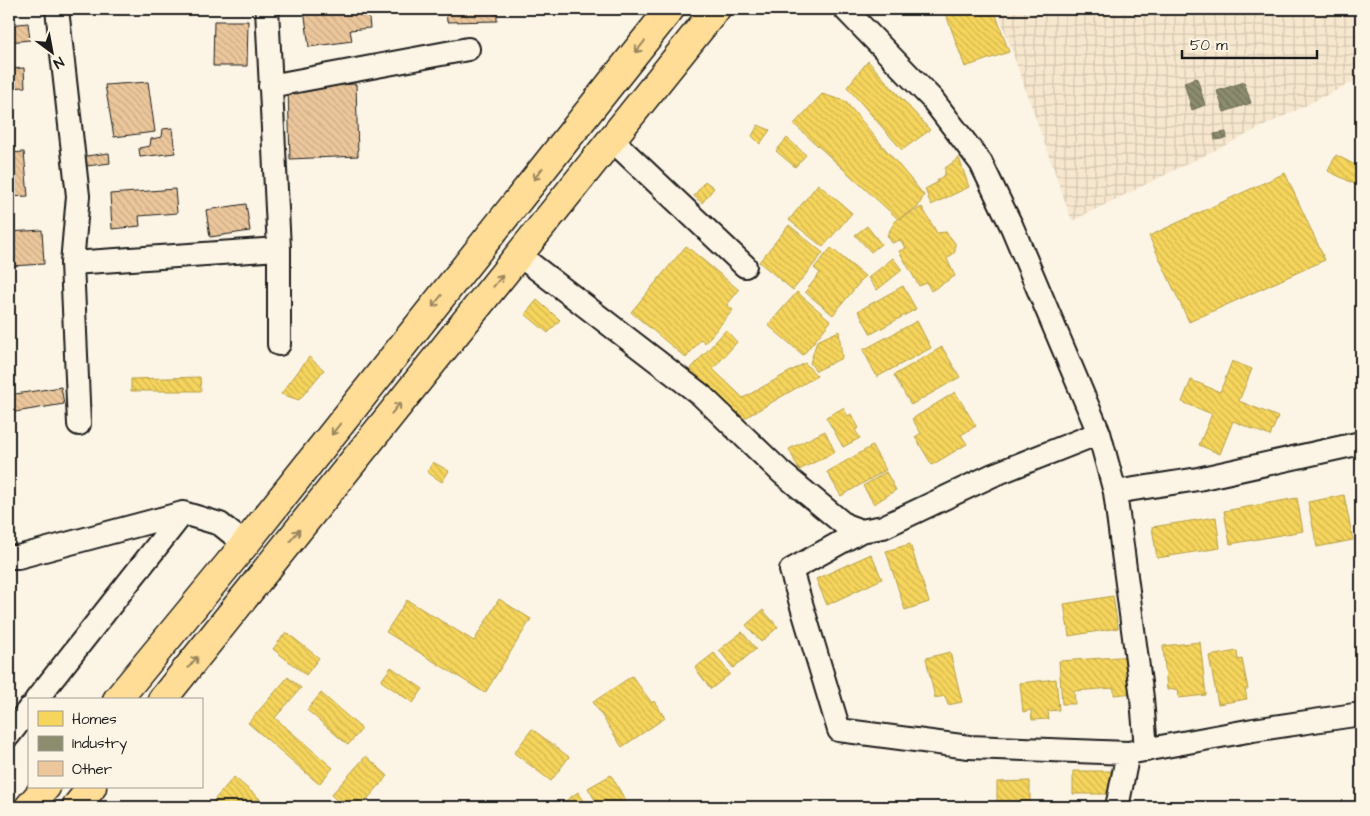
<svg xmlns="http://www.w3.org/2000/svg" width="1370" height="816" viewBox="0 0 1370 816" font-family="'Architects Daughter',sans-serif">
<style>
.industrial{fill:url(#industrial-grid)}
.homes{fill:url(#homes-back-hatch);stroke:#b59e49}
.industry{fill:url(#industry-back-hatch);stroke:#6a6a55}
.building{fill:url(#building-back-hatch);stroke:#1c1c1c}
.lines{fill:none;stroke-linecap:round;stroke-linejoin:round}
.minor-casing{stroke:#1c1c1c;stroke-width:26}
.major-casing{stroke:#1c1c1c;stroke-width:31}
.minor{stroke:#fcf5e5;stroke-width:22}
.major{stroke:#ffdd96;stroke-width:28}
.oneway{stroke:#99865f}
</style>
<defs>
<pattern id="industrial-grid" width="8" height="8" patternUnits="userSpaceOnUse" patternTransform="scale(1.25)"><rect width="8" height="8" fill="#f7e7cf"/><path d="M0 4h8M4 0v8" fill="none" stroke="#d3c6b1"/></pattern>
<pattern id="homes-back-hatch" width="6" height="6" patternUnits="userSpaceOnUse" patternTransform="scale(1.25)"><rect width="6" height="6" fill="#f6d55c"/><path d="M-1 5l2 2M0 0l6 6M5-1l2 2" fill="none" stroke="#d2b64f"/></pattern>
<pattern id="industry-back-hatch" width="6" height="6" patternUnits="userSpaceOnUse" patternTransform="scale(1.25)"><rect width="6" height="6" fill="#8c8c6e"/><path d="M-1 5l2 2M0 0l6 6M5-1l2 2" fill="none" stroke="#72725a"/></pattern>
<pattern id="building-back-hatch" width="6" height="6" patternUnits="userSpaceOnUse" patternTransform="scale(1.25)"><rect width="6" height="6" fill="#ecc79c"/><path d="M-1 5l2 2M0 0l6 6M5-1l2 2" fill="none" stroke="#caaa86"/></pattern>
</defs>
<rect width="100%" height="100%" fill="#fcf5e5"/>
<filter id="ink" filterUnits="userSpaceOnUse"><feTurbulence type="fractalNoise" baseFrequency=".02" numOctaves="2"/><feDisplacementMap in="SourceGraphic" scale="10" xChannelSelector="R" yChannelSelector="G"/><feConvolveMatrix kernelMatrix="1 2 1 2 8 2 1 2 1" color-interpolation-filters="sRGB"/></filter>
<g filter="url(#ink)">
<path class="industrial" d="M997 9H1351L1361 33V78L1072 221Z"/>
<path class="homes" d="M944 9H994L1009 52 965 67Z
M868 61 930 130 902 150 847 87Z
M822 94 845 101 924 195 918 207 898 219 794 124Z
M758 125 770 130 760 144 752 136Z
M787 138 806 155 795 167 776 151Z
M1336 155 1361 168V187L1328 171Z
M959 158 969 187 931 205 925 189 938 182 937 180 945 175V168Z
M1285 173 1325 260 1189 322 1149 236Z
M705 181 714 188 702 203 694 196Z
M818 184 852 213 823 247 789 220Z
M922 207 937 233 946 232 955 243V252L947 259 955 276 931 291 927 283 919 286 899 251 906 248 900 240 892 243 887 235 896 220Z
M789 225 823 253 793 290 759 262Z
M867 226 881 244 871 252 855 235Z
M686 246 739 290 727 305 733 310 705 343 701 339 686 358 631 312Z
M831 248 865 276 833 315 805 292 820 273 814 268Z
M893 258 902 270 877 290 868 278Z
M903 286 916 309 871 334 858 311Z
M797 292 831 321 803 355 768 325Z
M537 300 560 320 548 333 525 314Z
M917 321 931 348 877 377 863 350Z
M726 330 737 342 713 369 743 398 805 363 817 376 738 422 687 373Z
M839 331 842 358 816 371 810 363 817 341Z
M942 347 960 377 911 405 894 375Z
M309 357 324 370 299 400 281 394Z
M1232 361 1252 369 1239 401 1278 417 1270 436 1233 421 1220 454 1199 445 1212 414 1182 402 1191 380 1220 392Z
M200 377 201 391H131V379Z
M955 392 976 426 961 435 967 444 932 465 915 437 921 433 912 419Z
M843 408 848 416 851 414 859 428 855 430 860 438 843 447 826 417Z
M825 431 835 452 799 470 789 449Z
M872 446 886 470 841 496 827 472Z
M433 462 449 471 442 482 427 472Z
M886 472 896 490 874 504 863 486Z
M1344 495 1353 540 1317 547 1308 502Z
M1297 498 1303 531 1230 544 1224 511Z
M1216 517 1220 548 1157 558 1152 527Z
M910 544 929 602 905 610 886 551Z
M871 554 882 579 827 605 816 579Z
M1113 596 1118 628 1069 636 1064 604Z
M499 599 531 619 485 693 386 632 407 600 474 641Z
M763 610 778 627 761 642 746 625Z
M286 632 319 658 306 675 273 649Z
M742 632 756 649 733 668 719 650Z
M1200 642 1206 695 1179 698 1178 689 1167 690 1163 646Z
M1237 651 1238 660 1242 659 1248 689H1245L1247 699 1218 704 1209 656Z
M950 652 962 702 948 705 945 696 935 698 926 658Z
M714 653 730 674 711 689 695 668Z
M1133 656 1135 693 1114 695V688L1074 691 1075 704H1062L1059 661Z
M391 667 423 689 413 703 381 681Z
M632 676 652 703 654 701 665 718 622 747 593 702Z
M288 677 301 688 275 718 333 768 319 784 248 723Z
M1056 679 1059 710 1048 711 1049 719 1032 720 1031 710 1023 712 1020 683Z
M321 693 362 729 348 745 307 710Z
M532 729 569 757 551 781 514 753Z
M366 756 388 776 360 807H345L331 795Z
M1073 771H1115V794H1073Z
M611 775 628 805 624 807H599L588 788Z
M234 777 260 799 254 807H208Z
M1030 781V807H997V782Z
M578 792 589 807H557Z
M330 802 335 807H324Z"/>
<path class="industry" d="M1197 78 1205 105 1192 110 1184 82Z
M1244 82 1251 103 1224 112 1217 91Z
M1226 132 1227 138 1215 140 1214 134Z"/>
<path class="building" d="M304 9H350L351 11 368 9 370 28 350 30 352 41 309 47Z
M446 9H497V21L447 22Z
M214 21H248L247 66H213Z
M28 23 30 40 9 42V25Z
M24 68 25 87 9 88V69Z
M148 82 155 132 114 137 105 85Z
M356 84 358 156 290 159 288 87Z
M172 128 175 153 140 157 139 148 150 146 151 139 162 137 163 129Z
M24 152 28 196 9 197V153Z
M109 153 110 163 87 166 86 156Z
M175 189 177 213 139 216 140 226 112 229 110 194Z
M246 204 250 231 210 237 206 210Z
M42 230 44 264 11 266 9 232Z
M9 323 10 351H9Z
M61 387 64 404 9 413V395Z"/>
<g class="lines">
<defs>
<path id="minor" d="M57 9 78 196 72 263 79 424
M267 9 279 249V344
M845 9 932 99 981 163 1012 227 1099 433 1115 492 1142 698 1146 750
M270 86 468 49
M611 139 745 266
M519 255 701 395 782 473 845 525 861 531 883 527 993 475 1099 433
M72 263 279 249
M1115 492 1198 479 1361 443
M861 531 791 570 839 730 969 747 1128 753 1253 730 1361 714
M9 557H18L183 513 220 524 245 544
M36 700 183 513
M9 735 29 709
M1117 807 1128 753"/>
<path id="major" d="M117 700 245 544 670 9
M162 700 716 9
M29 807 46 787
M76 807 92 787"/>
</defs>
<use href="#minor" class="minor-casing"/>
<use href="#major" class="major-casing"/>
<use href="#minor" class="minor"/>
<use href="#major" class="major"/>
</g>
<defs><path id="oneway-shaft" d="M-6 0H5M1.5-3L5.5 0L1.5 3" fill="none" stroke-width="1.6" stroke-linecap="round" stroke-linejoin="round" transform="scale(1.25)"/></defs>
<g class="oneway">
<use href="#oneway-shaft" transform="translate(640 47) rotate(129)"/>
<use href="#oneway-shaft" transform="translate(538 174) rotate(128)"/>
<use href="#oneway-shaft" transform="translate(498 281) rotate(-51)"/>
<use href="#oneway-shaft" transform="translate(437 301) rotate(128)"/>
<use href="#oneway-shaft" transform="translate(396 408) rotate(-51)"/>
<use href="#oneway-shaft" transform="translate(336 429) rotate(128)"/>
<use href="#oneway-shaft" transform="translate(295 535) rotate(-51)"/>
<use href="#oneway-shaft" transform="translate(193 662) rotate(-51)"/>
</g>
</g>
<rect width="1370" height="816" fill="none" stroke="#fcf5e5" stroke-width="30"/>
<rect x="15" y="15" width="1340" height="786" fill="none" stroke="#1c1c1c" stroke-width="2" filter="url(#ink)"/>
<rect x="28" y="698" width="175" height="90" fill="#fcf5e5" stroke="#a29e95"/>
<rect x="38" y="711" width="25" height="15" fill="#f6d55c" stroke="#a29e95"/>
<text x="72" y="724" font-size="15" fill="#1c1c1c">Homes</text>
<rect x="38" y="736" width="25" height="15" fill="#8c8c6e" stroke="#a29e95"/>
<text x="72" y="748" font-size="15" fill="#1c1c1c">Industry</text>
<rect x="38" y="761" width="25" height="15" fill="#ecc79c" stroke="#a29e95"/>
<text x="72" y="774" font-size="15" fill="#1c1c1c">Other</text>
<g transform="translate(52 52) rotate(148)" stroke="#fcf5e5" stroke-width="4" paint-order="stroke">
<path d="M0-4L9 19L0 12L-9 19Z" fill="#1c1c1c"/>
<text y="-8" font-size="14" font-weight="bold" text-anchor="middle" fill="#1c1c1c">N</text>
</g>
<path d="M1182 50v8h135v-8" fill="none" stroke="#1c1c1c" stroke-width="2.5"/>
<text x="1190" y="50" font-size="15" fill="#1c1c1c" stroke="#fcf5e5" stroke-width="4" paint-order="stroke">50 m</text>
</svg>
